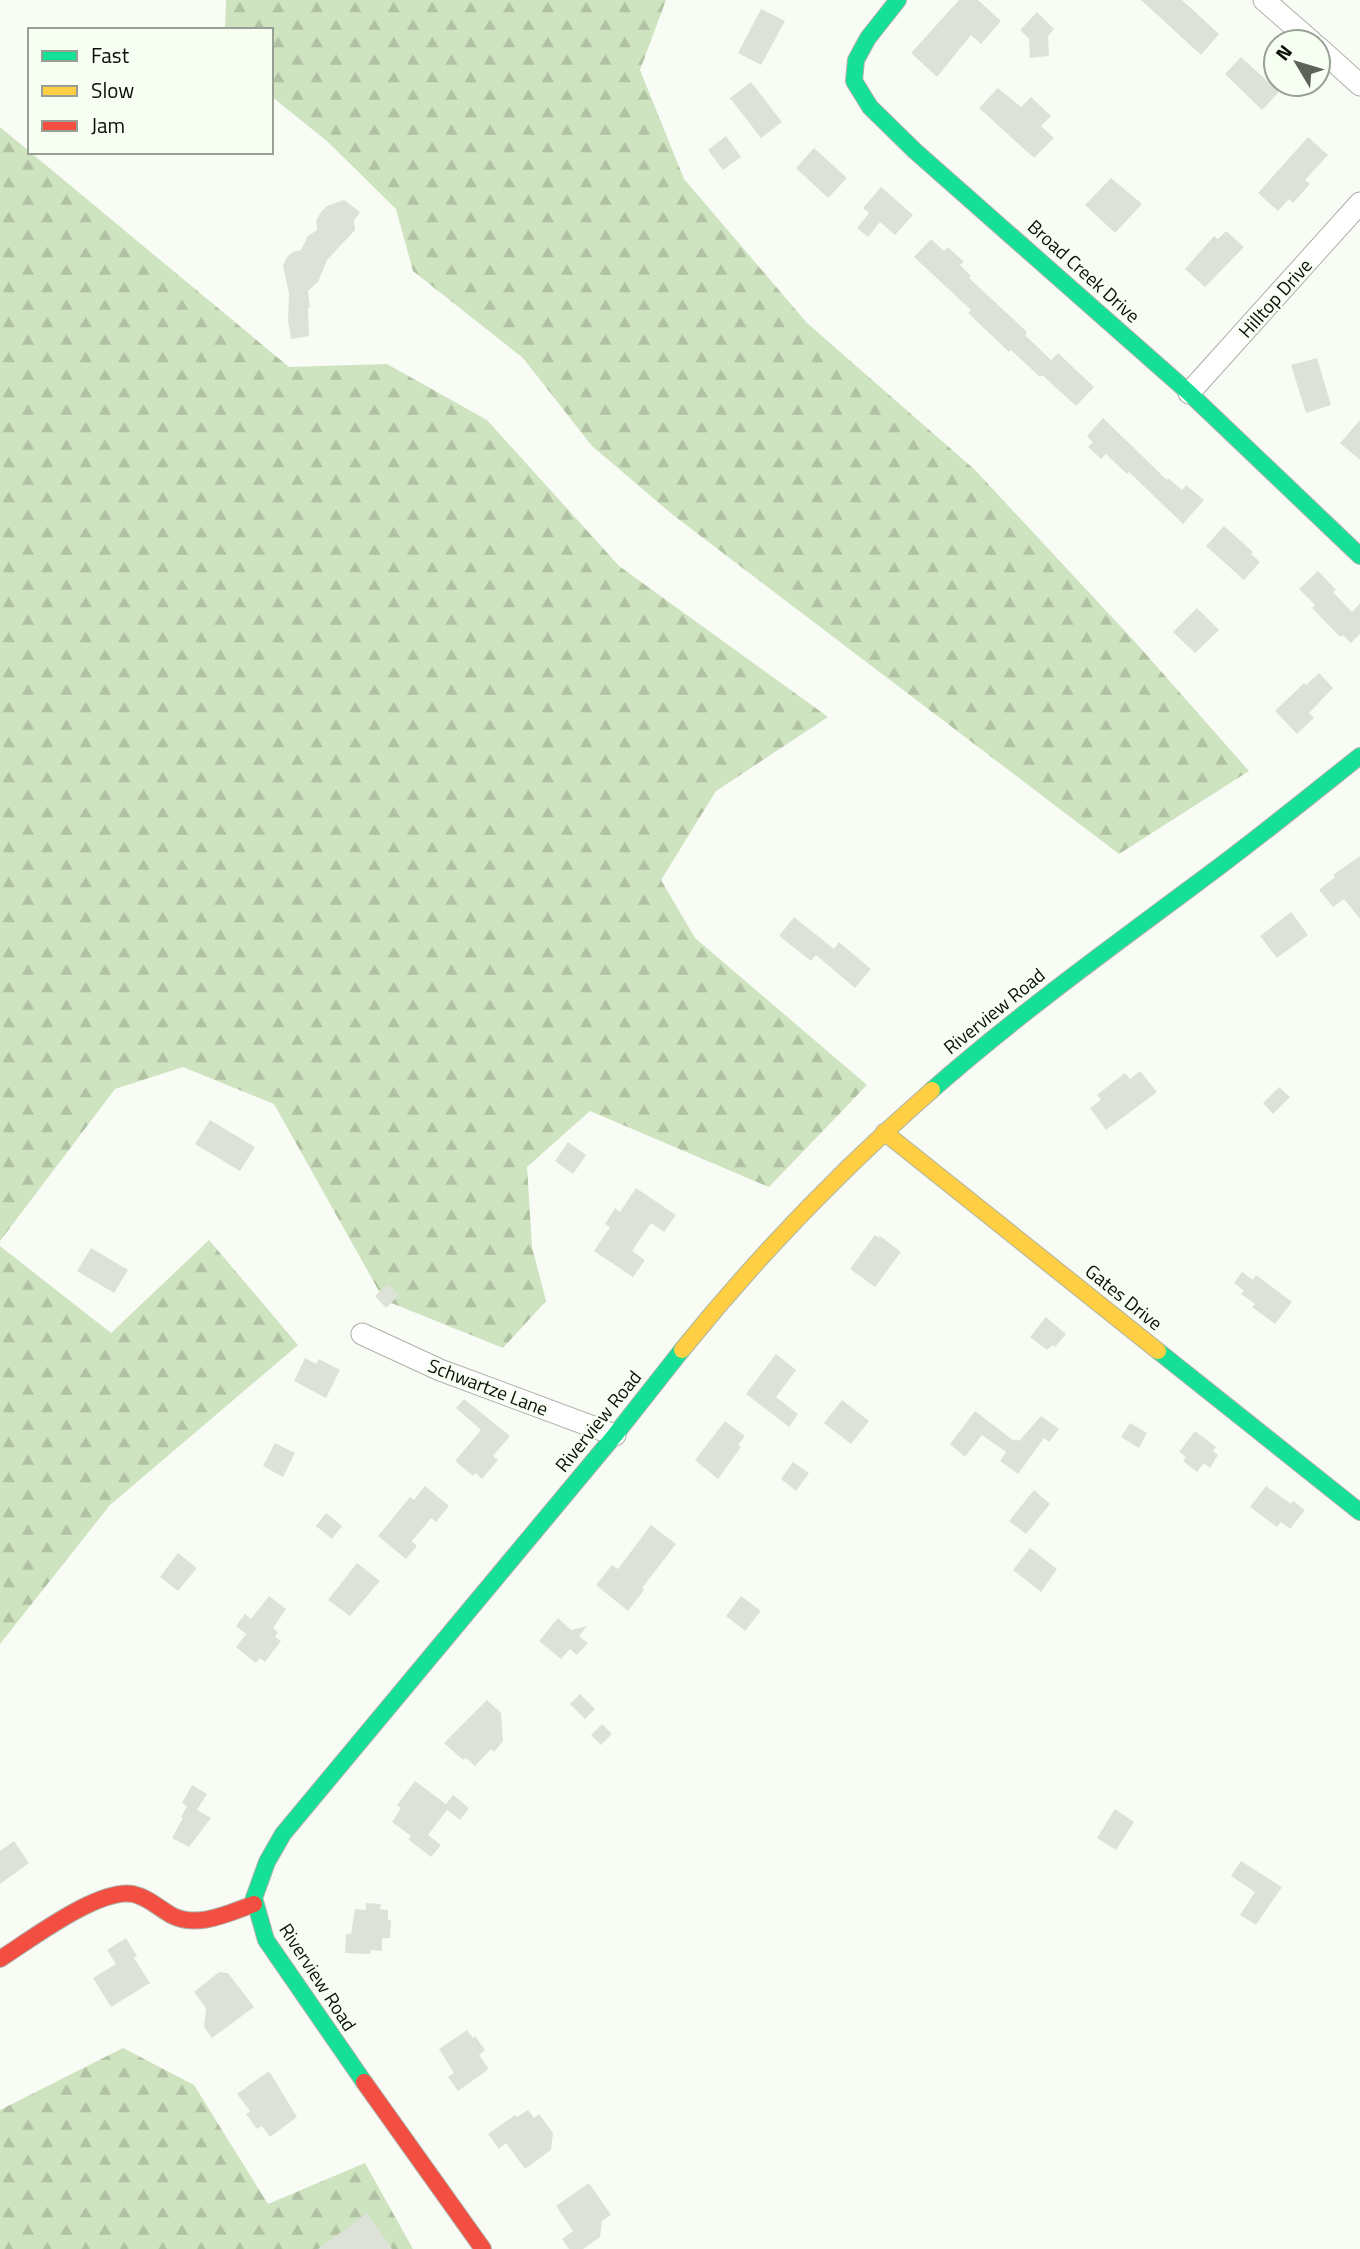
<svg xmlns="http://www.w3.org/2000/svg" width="1360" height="2249" viewBox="0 0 1360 2249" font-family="'Titillium Web',sans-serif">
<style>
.forest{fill:url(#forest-firs)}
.building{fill:#dde2d9}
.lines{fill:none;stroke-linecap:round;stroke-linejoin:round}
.street-casing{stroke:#adb2a9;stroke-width:23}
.fast-casing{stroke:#adb2a9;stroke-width:18}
.slow-casing{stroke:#adb2a9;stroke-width:18}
.jam-casing{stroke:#adb2a9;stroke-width:18}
.street{stroke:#fefffe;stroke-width:21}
.fast{stroke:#16e098;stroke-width:16}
.slow{stroke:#ffcf43;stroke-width:16}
.jam{stroke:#f24e42;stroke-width:16}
.labels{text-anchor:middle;stroke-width:5;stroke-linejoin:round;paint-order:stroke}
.street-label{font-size:19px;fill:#0a1006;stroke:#f7fff2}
</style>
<defs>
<pattern id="forest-firs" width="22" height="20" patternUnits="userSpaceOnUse" patternTransform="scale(1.75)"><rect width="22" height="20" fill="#cee3bf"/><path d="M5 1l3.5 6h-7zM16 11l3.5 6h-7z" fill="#b0c2a3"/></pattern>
</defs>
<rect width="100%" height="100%" fill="#f8fcf5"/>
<path class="forest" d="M226 0H666L640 70 684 179 807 323 975 470 1136 643 1249 771 1119 854 673 515 592 446 523 358 413 271 396 209 328 142 271 96V30H225Z
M0 127 289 367 387 364 487 420 619 566 828 717 716 791 661 880 695 938 867 1085 769 1187 590 1111 527 1167 532 1247 546 1301 503 1348 384 1300 274 1104 183 1067 115 1089 0 1241Z
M209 1240 298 1345 110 1505 0 1644V1246L111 1333Z
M123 2048 194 2085 268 2204 365 2163 413 2249H0V2110Z"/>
<path class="building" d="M959 0H978L1001 21 981 44 971 35 937 77 911 53Z
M1141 0H1182L1219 34 1201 55Z
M761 9 785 21 761 65 738 53Z
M1037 12 1054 29 1048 36 1049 56 1030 58 1029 39 1020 30Z
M1241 57 1279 92 1262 110 1225 74Z
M751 82 782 122 761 138 730 98Z
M998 88 1021 107 1031 97 1051 116 1041 126 1054 138 1034 158 979 108Z
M726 136 741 157 723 170 708 150Z
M1308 137 1328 155 1305 180 1310 184 1293 203 1289 199 1278 211 1258 193Z
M814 148 847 178 828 198 796 168Z
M1111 178 1142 204 1115 233 1085 205Z
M881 187 913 215 895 235 880 222 868 237 857 228 869 213 863 208Z
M344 200 360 212 354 220 355 230 327 260 318 282 308 291 310 307 308 308 309 336 291 339 288 320 289 293 283 266 287 257 293 252 301 250 308 236 317 230 316 221 321 212 327 206Z
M1226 231 1244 247 1205 287 1185 269 1214 236 1218 239Z
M931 239 944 251 948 247 964 262 960 265 971 276 969 278 1027 332 1025 335 1051 360 1058 353 1094 387 1076 406 1042 375 1040 377 1011 350 1009 352 968 313 971 310 914 257Z
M1317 358 1331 405 1306 413 1291 365Z
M1103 418 1167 480 1168 478 1182 490 1186 485 1204 500 1183 524 1129 472 1127 474 1106 454 1101 459 1088 447 1093 442 1087 436Z
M1360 420V460L1340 443Z
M1224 526 1253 552 1251 554 1260 562 1244 580 1206 546Z
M1318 571 1336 590 1333 592 1352 612 1360 603V634L1351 643 1343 635 1340 637 1312 608 1315 605 1299 589Z
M1197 608 1219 630 1195 653 1173 632Z
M1319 673 1333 688 1309 713 1314 718 1297 734 1275 711 1304 683 1306 685Z
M1360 856V919L1344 899 1333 907 1319 890 1335 877 1333 875Z
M1291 912 1308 935 1277 958 1260 936Z
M794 917 834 949 839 942 871 969 855 988 816 955 811 961 779 936Z
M1140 1071 1157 1092 1106 1130 1090 1108 1101 1100 1097 1095 1125 1073 1130 1079Z
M1279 1087 1290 1097 1273 1114 1263 1103Z
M210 1120 255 1147 240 1171 195 1144Z
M568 1142 586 1155 573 1174 555 1161Z
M636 1188 676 1215 664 1232 651 1223 632 1251 645 1260 633 1277 594 1251 610 1227 605 1224 615 1208 620 1212Z
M875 1235 879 1238 880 1236 901 1252 875 1287 850 1269Z
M91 1248 128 1270 114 1293 77 1271Z
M1242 1272 1253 1280 1256 1275 1292 1302 1275 1324 1252 1307 1255 1304 1241 1294 1244 1291 1234 1283Z
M388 1284 399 1295 386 1308 375 1296Z
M1046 1317 1066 1334 1055 1347 1052 1345 1047 1350 1030 1337Z
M776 1354 796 1370 776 1397 798 1414 789 1427 746 1394Z
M305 1358 316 1364 319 1359 340 1370 326 1398 294 1381Z
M464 1399 510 1436 493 1456 498 1460 482 1479 475 1473 473 1476 455 1461 481 1430 456 1408Z
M842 1400 869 1421 851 1444 824 1423Z
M975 1411 1014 1441 1016 1439 1019 1441 1041 1416 1059 1429 1049 1442 1044 1438 1018 1474 1000 1461 1006 1452 982 1435 965 1457 950 1444Z
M725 1421 745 1436 738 1445 741 1447 718 1479 695 1460Z
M1130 1423 1147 1433 1139 1448 1121 1437Z
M1195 1431 1216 1447 1213 1451 1218 1455 1210 1468 1204 1463 1197 1472 1183 1461 1186 1457 1179 1452Z
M275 1443 295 1453 283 1477 263 1466Z
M793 1462 809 1473 796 1491 781 1479Z
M425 1486 449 1506 436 1522 431 1518 412 1541 417 1546 406 1559 378 1536 410 1497 414 1500Z
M1266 1486 1291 1504 1293 1501 1305 1510 1290 1529 1281 1522 1277 1527 1250 1507Z
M1034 1490 1050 1504 1026 1534 1009 1521Z
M326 1513 342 1526 332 1539 316 1526Z
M651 1525 676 1544 642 1588 644 1590 628 1611 596 1585 612 1565 618 1569Z
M1030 1548 1057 1569 1041 1592 1013 1570Z
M178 1553 197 1568 178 1591 160 1577Z
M357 1563 380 1581 350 1616 328 1600Z
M269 1596 286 1609 273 1628 278 1632 275 1637 281 1641 265 1662 260 1658 256 1663 236 1647 246 1634 236 1626 245 1614 251 1619Z
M741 1596 761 1611 745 1631 726 1616Z
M558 1618 571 1630 587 1626 579 1636 588 1643 577 1655 570 1649 561 1659 539 1641Z
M580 1694 595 1709 585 1719 570 1704Z
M487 1700 501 1713 503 1741 494 1752 491 1749 475 1766 466 1758 463 1760 444 1743Z
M602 1724 612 1734 601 1745 591 1735Z
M415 1781 446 1804 453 1795 469 1808 460 1820 447 1810 428 1835 441 1845 431 1857 408 1839 411 1836 392 1822 401 1808 397 1805Z
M192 1785 207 1794 197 1810 211 1818 189 1847 172 1838 183 1818 181 1817 187 1806 182 1803Z
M1115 1809 1134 1822 1116 1850 1097 1838Z
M14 1841 29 1863 0 1884V1851Z
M1241 1861 1282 1887 1256 1925 1240 1915 1255 1892 1231 1876Z
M366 1903 381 1904 380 1909 388 1910V1920H391L390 1938H382V1951L371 1950 370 1954 345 1953 346 1934H351L355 1909 366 1910Z
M126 1938 137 1956 134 1958 150 1983 111 2007 93 1978 116 1964 107 1950Z
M219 1972 228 1973 254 2007 212 2038 204 2027 206 2008 194 1992Z
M467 2030 473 2038 475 2036 485 2050 479 2055 489 2069 458 2091 448 2077 454 2073 439 2049Z
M269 2071 297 2117 270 2137 262 2126 257 2129 246 2114 250 2111 237 2094Z
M528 2110 534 2118 539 2114 553 2133 551 2150 525 2169 506 2143 499 2149 488 2134 515 2115 517 2117Z
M589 2183 611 2215 602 2221 600 2237 583 2249H569L562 2239 573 2231 556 2206Z
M367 2213 392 2249H318Z"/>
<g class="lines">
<defs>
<path id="street" d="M1264 0 1312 42
M1318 47 1360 85
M1189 393 1360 203
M362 1334 440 1370 615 1435"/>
<path id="fast" d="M898 0 868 38 856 60 854 81 870 107 915 151 1187 391 1360 556
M932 1090C1016 1016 1106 951 1196 884 1252 843 1306 799 1360 756
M1158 1351 1360 1512
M364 2082 266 1940 254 1898 267 1862 283 1834 615 1435 682 1350"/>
<path id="slow" d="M884 1132 1158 1351
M682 1350C757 1257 842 1169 932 1090"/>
<path id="jam" d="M0 1959C30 1940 98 1888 133 1894 147 1897 159 1908 171 1915 197 1929 229 1913 254 1904
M364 2082 483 2249"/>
</defs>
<use href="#street" class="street-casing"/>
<use href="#fast" class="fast-casing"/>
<use href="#slow" class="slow-casing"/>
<use href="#jam" class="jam-casing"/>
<use href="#street" class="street"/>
<use href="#fast" class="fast"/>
<use href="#slow" class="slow"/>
<use href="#jam" class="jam"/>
</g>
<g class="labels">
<g class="street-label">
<text transform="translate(1084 271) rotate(42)" y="7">Broad Creek Drive</text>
<text transform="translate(1275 298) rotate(-48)" y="7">Hilltop Drive</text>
<text transform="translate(994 1011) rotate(-39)" y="7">Riverview Road</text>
<text transform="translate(1124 1297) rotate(39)" y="7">Gates Drive</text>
<text transform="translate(488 1387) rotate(21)" y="7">Schwartze Lane</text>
<text transform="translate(598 1421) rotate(-51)" y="7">Riverview Road</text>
<text transform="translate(318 1977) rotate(57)" y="7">Riverview Road</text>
</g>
</g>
<rect x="28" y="28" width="245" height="126" fill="#f7fff2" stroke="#989f94" stroke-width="2"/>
<rect x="42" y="51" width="35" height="10" fill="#16e098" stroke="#989f94" stroke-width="2"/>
<text x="91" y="63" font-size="21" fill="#0a1006">Fast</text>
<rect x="42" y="86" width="35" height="10" fill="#ffcf43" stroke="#989f94" stroke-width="2"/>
<text x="91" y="98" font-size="21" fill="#0a1006">Slow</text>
<rect x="42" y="121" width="35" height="10" fill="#f24e42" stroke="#989f94" stroke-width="2"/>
<text x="91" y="133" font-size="21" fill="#0a1006">Jam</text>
<g transform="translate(1297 63) rotate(308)"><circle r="33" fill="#f7fff2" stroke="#989f94" stroke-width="2"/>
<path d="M0-5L12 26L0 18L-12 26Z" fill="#5d635a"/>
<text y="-10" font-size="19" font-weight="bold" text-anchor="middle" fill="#0a1006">N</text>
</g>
</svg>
